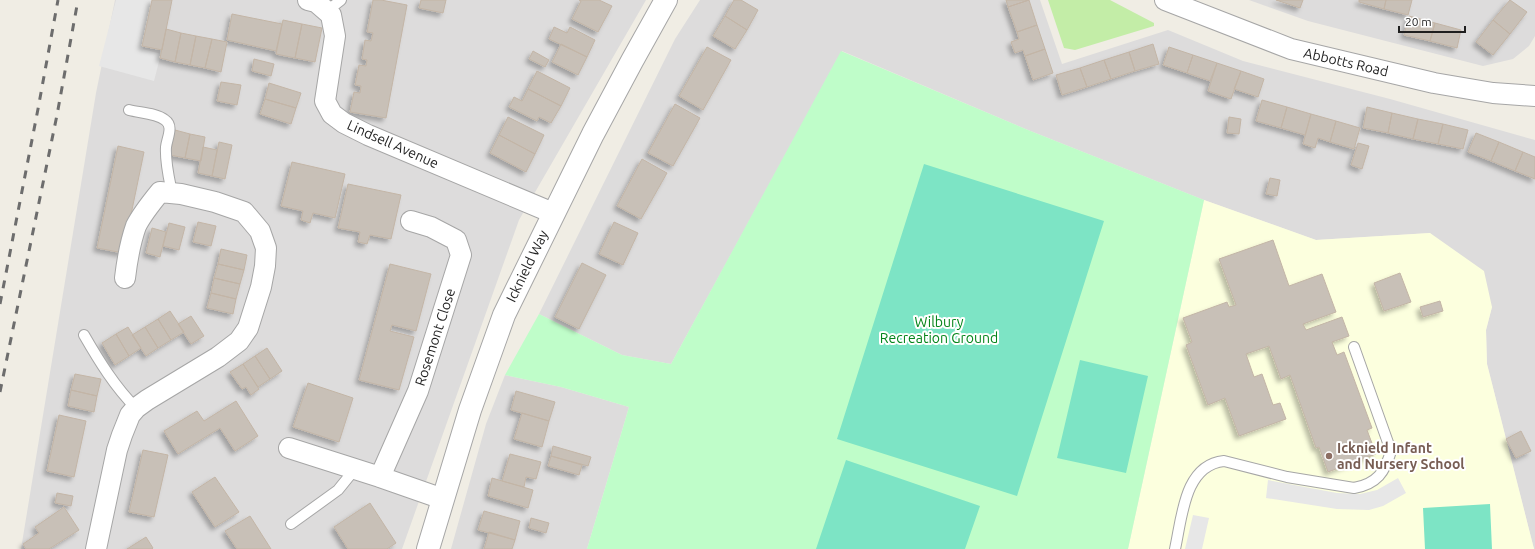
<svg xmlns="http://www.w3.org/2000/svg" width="1535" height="549" viewBox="0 0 1535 549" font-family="Ubuntu,sans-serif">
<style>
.residential{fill:#dddcdc}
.education{fill:#fcffde}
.grass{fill:#c3eda7}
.park{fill:#bffdc9}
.pitch{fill:#7de4c5}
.parking{fill:#e7e7e7}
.building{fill:#c8c0b7;stroke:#c3b5a6;filter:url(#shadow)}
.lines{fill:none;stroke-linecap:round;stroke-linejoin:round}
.service-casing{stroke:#a6a6a6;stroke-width:12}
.minor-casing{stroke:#a6a6a6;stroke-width:22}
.tertiary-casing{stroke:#a6a6a6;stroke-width:24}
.service{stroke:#fff;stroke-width:10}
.minor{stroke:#fff;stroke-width:20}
.tertiary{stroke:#fff;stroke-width:22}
.rail{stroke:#6d6d6d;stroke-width:3;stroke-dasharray:8 8;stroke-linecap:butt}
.education-dot{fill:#8d6e63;stroke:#fff;stroke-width:1.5}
.labels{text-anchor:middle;stroke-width:4;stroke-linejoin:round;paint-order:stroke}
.street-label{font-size:14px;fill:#1f1f1f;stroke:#fff}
.park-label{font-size:14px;fill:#05851a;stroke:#fff}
.education-label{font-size:14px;font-weight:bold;fill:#785e54;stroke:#fff;text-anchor:start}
</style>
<defs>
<filter id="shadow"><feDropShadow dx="-3.5" dy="3.5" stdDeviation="2" flood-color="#0004"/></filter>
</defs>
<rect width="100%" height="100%" fill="#f0ede4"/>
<path class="residential" d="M115 0H646L519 220 402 549H21L96 93Z
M700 0H1040L1062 64 1168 30 1243 61 1390 99 1535 140V549H1534L1487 364 1486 330 1492 307 1430 233 1316 240 1204 200 1028 130 842 51 671 364 622 355 539 314 675 39Z
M1249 0H1535V36L1529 46 1513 59 1483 66 1308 21Z
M505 375 561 387 629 407 587 549H451L486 424Z"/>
<path class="education" d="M1204 200 1316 240 1430 233 1484 271 1492 307 1486 330 1487 364 1534 549H1128Z"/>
<path class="grass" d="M1048 0H1110L1154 23V26L1075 50 1064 48Z"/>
<path class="park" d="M841 51 1028 130 1204 200 1128 549H587L629 407 561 387 505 375 539 314 622 355 671 364Z"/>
<path class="pitch" d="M924 164 1104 221 1017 496 837 439Z
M1080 360 1148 376 1126 473 1057 458Z
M846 460 980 506 965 549H816Z
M1490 504 1492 549H1425L1423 508Z"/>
<path class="parking" d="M116 0H155L143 49 161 54 154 81 99 66Z
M1398 478 1406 493 1383 506 1369 510 1337 509 1266 498 1268 480 1337 493 1360 494 1377 490Z
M1193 515 1209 518 1202 549H1185Z"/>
<path class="building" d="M152 0H172L162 50 142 46Z
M373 0H381L407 5 386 118 350 112 354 92 360 93 361 86 355 85 359 65 366 66 367 60 362 59 365 40 371 41 373 33 367 32Z
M421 0H446L443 13 419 8Z
M579 0H599L612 6 598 32 572 19 581 1Z
M734 0H741L758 10 747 30 725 16Z
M1006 0H1029L1008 7Z
M1029 0 1037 25 1017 32 1008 7Z
M1276 0H1303L1300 8Z
M1359 0H1386L1384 9 1359 2Z
M1386 0H1412L1408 15 1384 9Z
M1510 0 1527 12 1510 34 1493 20Z
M232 14 282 24 276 51 227 40Z
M725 16 747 30 735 49 713 36Z
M1409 16 1435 23 1430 41 1404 35Z
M283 20 302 24 295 58 276 54Z
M1493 20 1510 34 1493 55 1476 42Z
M1435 23 1461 30 1457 48 1430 41Z
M302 24 322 28 315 62 295 58Z
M1037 25 1045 49 1025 56 1023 50 1015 53 1011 42 1019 39 1017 32Z
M554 27 567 33 570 27 595 40 587 57 549 39Z
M166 29 181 33 175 62 160 58Z
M181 33 196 36 190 65 175 62Z
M196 36 212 39 205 68 190 65Z
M212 39 227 42 221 72 205 68Z
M561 44 587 57 578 75 552 62Z
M1153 44 1159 64 1135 71 1129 52Z
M707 47 731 60 703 110 679 96Z
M1169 47 1193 55 1187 73 1163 65Z
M1045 49 1053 73 1033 80 1025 56Z
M533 51 549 60 545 67 529 59Z
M1129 52 1135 71 1111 79 1104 60Z
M1193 55 1217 63 1210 81 1187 73Z
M254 59 274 64 271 76 252 71Z
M1104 60 1111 79 1087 87 1080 68Z
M1217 63 1241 71 1231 99 1208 91Z
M1080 68 1087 87 1062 95 1056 75Z
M537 71 570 88 561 106 528 89Z
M1241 71 1264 79 1258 97 1234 89Z
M221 82 241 85 237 105 217 101Z
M269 83 301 93 296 108 265 99Z
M528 89 561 106 551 123 539 117 537 121 509 107 514 97 522 101Z
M265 99 296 108 291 124 260 114Z
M1262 100 1287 107 1281 128 1256 121Z
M675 104 700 118 673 166 648 153Z
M1287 107 1311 114 1305 135 1281 128Z
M1367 107 1392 113 1388 133 1363 128Z
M1392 113 1418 119 1413 139 1388 133Z
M1311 114 1336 121 1330 142 1318 138 1315 148 1303 144Z
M508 117 544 135 535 154 499 135Z
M1229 117 1241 119 1239 134 1227 133Z
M1418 119 1443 124 1438 144 1413 139Z
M1336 121 1360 128 1354 149 1330 142Z
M1443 124 1468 130 1463 149 1438 144Z
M175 130 190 134 185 158 170 155Z
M1476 133 1499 142 1491 161 1468 152Z
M190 134 205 137 201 161 185 158Z
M499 135 535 154 526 172 490 153Z
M219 142 232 145 225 179 212 176Z
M1499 142 1523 152 1515 171 1491 161Z
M1358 143 1369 146 1362 169 1351 165Z
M118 146 144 152 123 253 97 248Z
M203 147 217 150 212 176 198 173Z
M1523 152 1535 157V179L1515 171Z
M642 159 667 173 641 219 617 206Z
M292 162 345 174 335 218 313 213 310 223 301 220 303 211 281 206Z
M1270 178 1280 180 1277 196 1266 194Z
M348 184 401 195 391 239 370 235 367 244 358 242 360 232 338 228Z
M198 222 216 226 211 246 193 242Z
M614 222 638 233 623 265 599 254Z
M169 223 185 227 179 250 163 246Z
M152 228 166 232 160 257 146 253Z
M1273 240 1289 286 1322 274 1336 312 1303 324 1306 330 1342 317 1349 336 1332 342 1337 355 1344 352 1372 428 1367 430 1376 454 1328 472 1319 447 1316 448 1290 375 1281 379 1269 346 1246 354 1254 377 1262 374 1273 405 1280 403 1286 419 1239 436 1225 398 1208 405 1186 345 1192 342 1183 318 1227 302 1229 307 1236 305 1219 259Z
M221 249 247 255 244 270 218 264Z
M582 263 606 275 579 329 555 317Z
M218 264 244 270 240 284 214 278Z
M390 264 431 274 416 331 392 325 390 331 414 337 399 390 359 380Z
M1400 273 1411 302 1384 311 1374 283Z
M214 278 240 284 236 299 211 293Z
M211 293 236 299 233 314 207 308Z
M1440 301 1443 311 1423 317 1420 307Z
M170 311 184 332 171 340 158 319Z
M191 316 204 336 191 344 178 324Z
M158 319 171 340 158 348 145 327Z
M128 327 141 348 129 356 116 334Z
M145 327 158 348 146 356 132 335Z
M116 334 129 356 115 365 102 343Z
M267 348 282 371 270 379 255 356Z
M255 356 270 379 258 387 243 364Z
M243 364 259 389 251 395 246 387 242 389 230 372Z
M75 374 101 379 97 396 71 390Z
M308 383 353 398 339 442 293 427Z
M71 390 97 396 94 412 68 406Z
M516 391 555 402 549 421 511 410Z
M236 401 258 436 235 451 220 428 178 454 164 431 197 411 204 421Z
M522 413 549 421 542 447 514 439Z
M59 415 86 421 74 477 47 471Z
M1521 431 1531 451 1516 458 1506 439Z
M553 446 591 457 588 466 551 456Z
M143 450 168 455 154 517 129 512Z
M510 454 541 462 536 479 526 477 524 487 502 481Z
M551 456 582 465 579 475 548 466Z
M215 477 239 512 215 527 192 492Z
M492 478 533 490 528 508 488 496Z
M57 493 73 496 71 506 55 503Z
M370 503 396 543 387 549H348L334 527Z
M64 507 79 530 49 549H26L23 544 39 533 35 527Z
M484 511 520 521 515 540 478 530Z
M250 516 271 549H237L225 531Z
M531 518 549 523 546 533 529 528Z
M489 532 515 540 512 549H484Z
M146 537 153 548 152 549H127Z"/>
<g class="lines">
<defs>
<path id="service" d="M327 11 341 0
M129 110C140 113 156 113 165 120 174 126 167 138 166 147 165 162 169 178 172 193
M84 335C99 361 115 387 136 408
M291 524 338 490 355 469
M1175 549C1182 518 1184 465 1224 461L1287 477 1354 488C1377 484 1385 472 1391 451L1354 347"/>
<path id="minor" d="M308 0 316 2 331 15 335 36 325 101 332 114 344 123 368 135 553 213
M1165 0 1291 49 1434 83 1493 93 1535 96
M289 448 380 477 443 499
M380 477 418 391 461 255 456 240 431 227 411 221
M96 549 117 450 122 435 130 415 136 408 147 400 218 357 239 341 248 328 261 287 265 266 266 248 260 231 244 212 215 202 181 194 160 192C151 203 142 214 136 226 130 243 127 261 125 278"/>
<path id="tertiary" d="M428 549 470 410 504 315 593 134 632 61 666 0"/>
</defs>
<use href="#service" class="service-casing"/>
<use href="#minor" class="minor-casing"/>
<use href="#tertiary" class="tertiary-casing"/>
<use href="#service" class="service"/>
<use href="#minor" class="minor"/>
<use href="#tertiary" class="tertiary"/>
<path class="rail" d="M0 304 38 109 58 0
M0 392 57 115 78 0"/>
</g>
<circle class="education-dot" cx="1329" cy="456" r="4"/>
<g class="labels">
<g class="street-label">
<text transform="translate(1346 62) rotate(13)" y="5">Abbotts Road</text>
<text transform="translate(393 144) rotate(24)" y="5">Lindsell Avenue</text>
<text transform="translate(527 266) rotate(-64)" y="5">Icknield Way</text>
<text transform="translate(435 337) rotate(-72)" y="5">Rosemont Close</text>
</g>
<g class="park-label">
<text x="939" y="327">Wilbury<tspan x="939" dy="16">Recreation Ground</tspan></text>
</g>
<g class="education-label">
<text x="1337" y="453">Icknield Infant<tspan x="1337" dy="16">and Nursery School</tspan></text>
</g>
</g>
<path d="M1399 26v6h66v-6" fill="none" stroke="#1f1f1f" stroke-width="2"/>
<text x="1405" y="26" font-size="12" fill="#1f1f1f" stroke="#ffffff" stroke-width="3" paint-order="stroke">20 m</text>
</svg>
